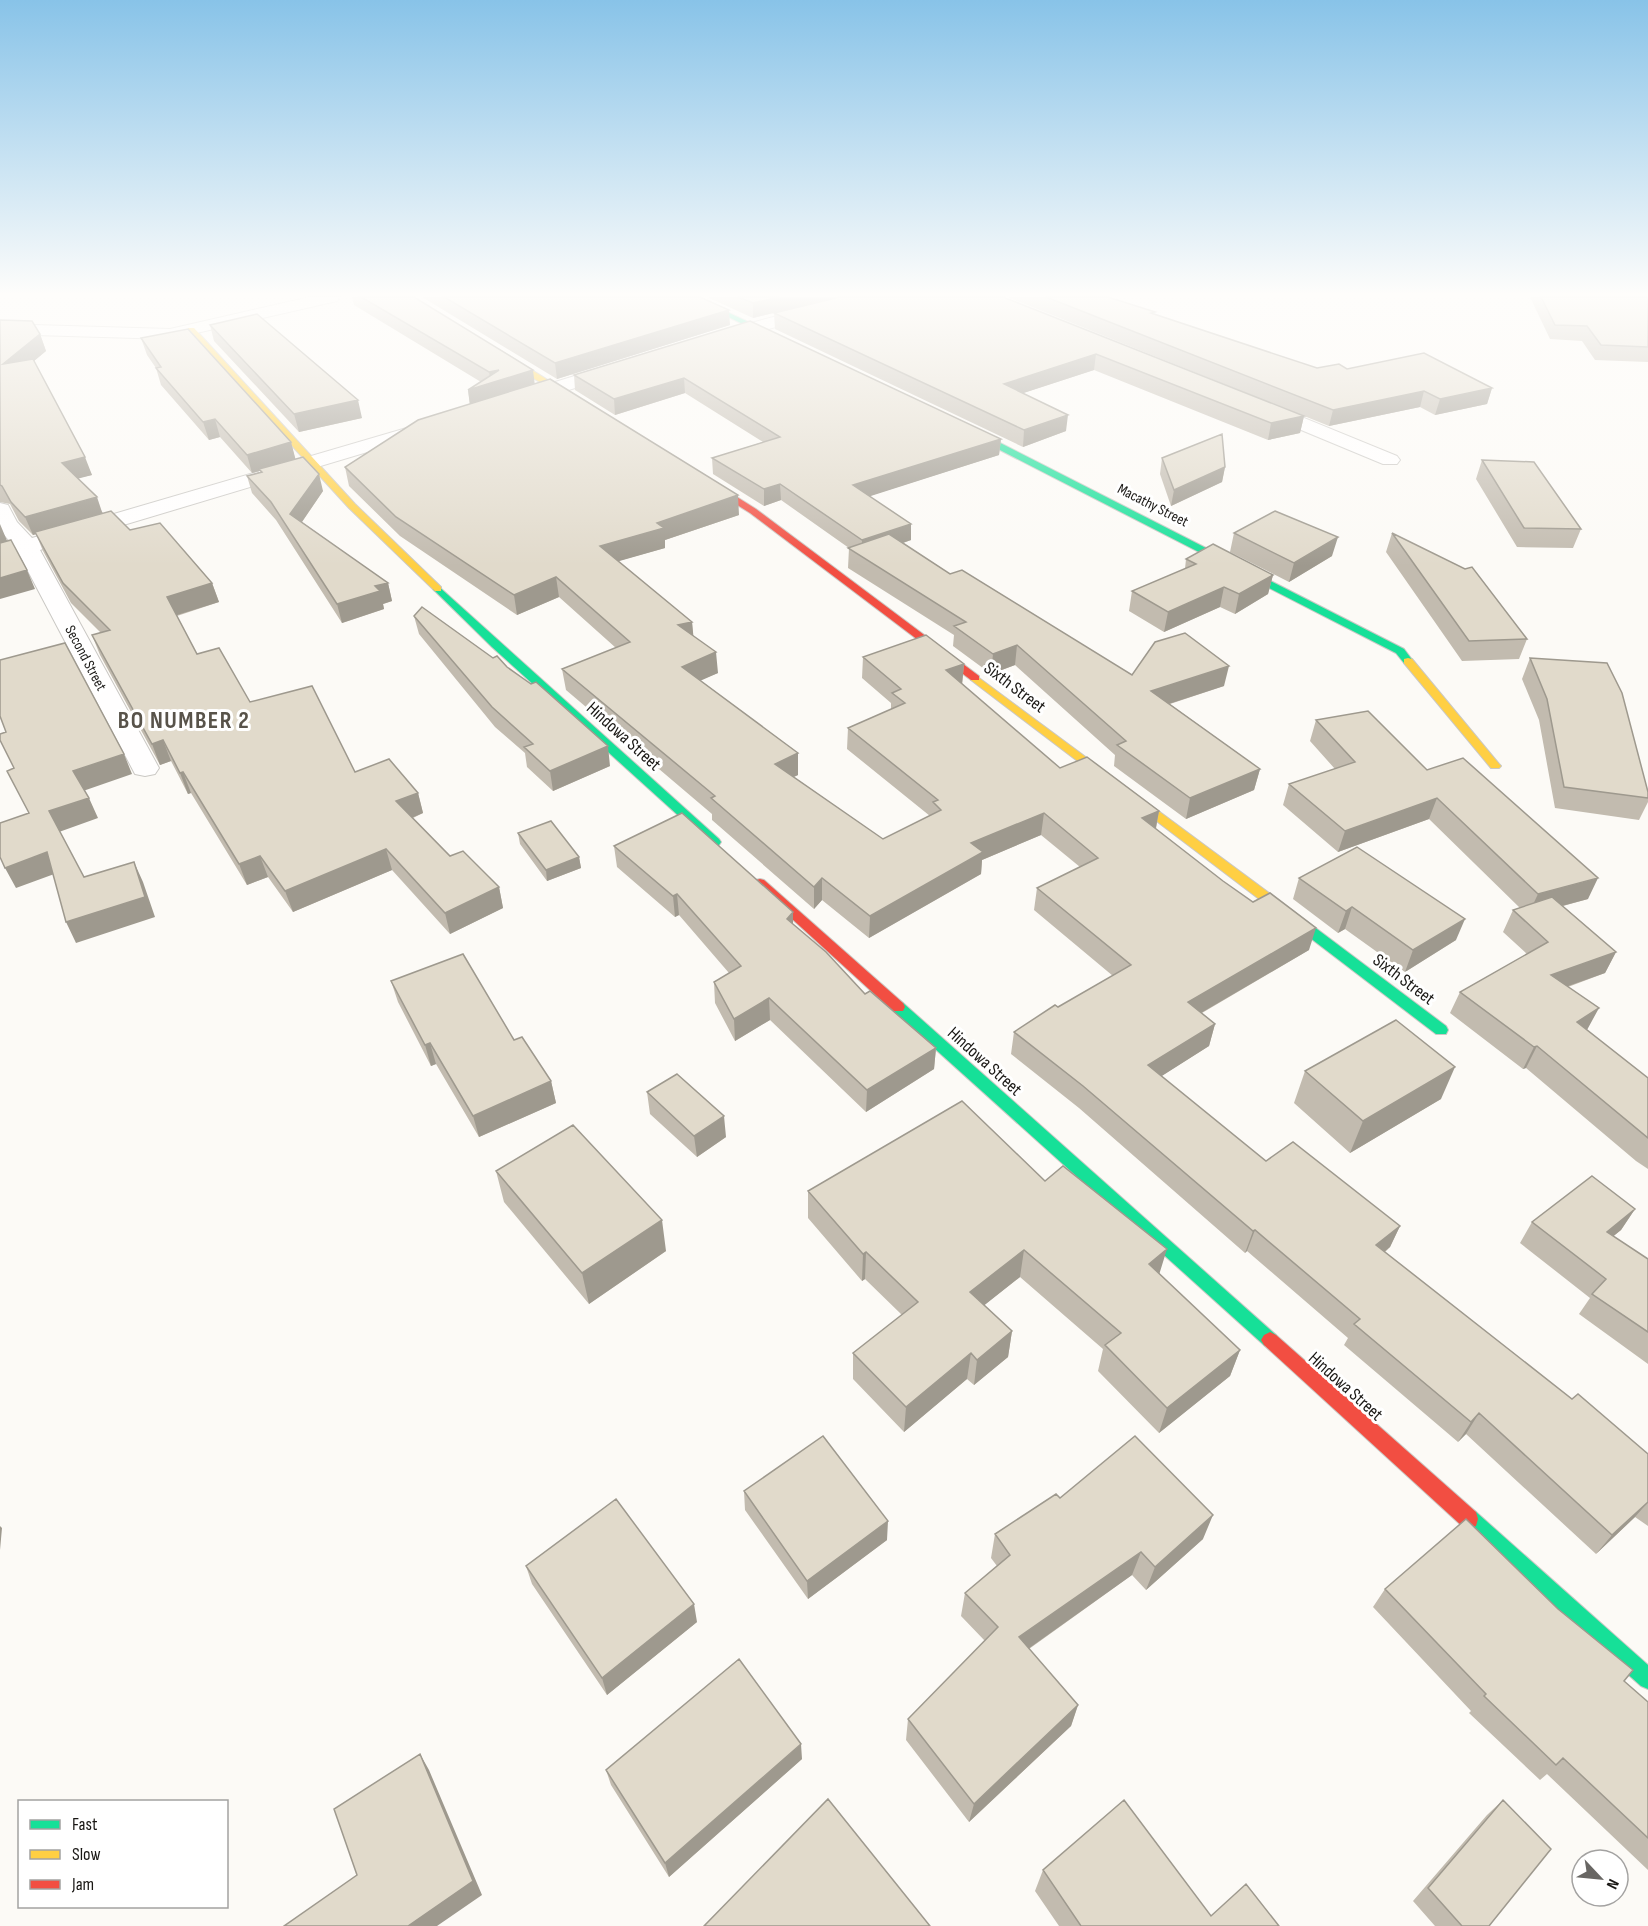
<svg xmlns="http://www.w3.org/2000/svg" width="1648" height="1926" viewBox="0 0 1648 1926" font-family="'Sofia Sans Condensed',sans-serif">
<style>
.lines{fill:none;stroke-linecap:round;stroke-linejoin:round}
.street-casing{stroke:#cac8c4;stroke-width:2}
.fast-casing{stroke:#cac8c4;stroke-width:2}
.slow-casing{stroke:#cac8c4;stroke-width:2}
.jam-casing{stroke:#cac8c4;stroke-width:2}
.street{fill:#fffefe;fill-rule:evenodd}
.fast{fill:#16e098;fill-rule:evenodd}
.slow{fill:#ffcf43;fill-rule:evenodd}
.jam{fill:#f24e42;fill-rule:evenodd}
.wall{fill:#c2bbaf}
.shaded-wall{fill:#9e998e}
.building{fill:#e1dacb;stroke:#9e998e;stroke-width:1.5}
.labels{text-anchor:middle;stroke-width:6;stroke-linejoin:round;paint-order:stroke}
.far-street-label{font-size:15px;fill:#191714;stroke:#fff}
.street-label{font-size:18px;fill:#191714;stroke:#fff}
.district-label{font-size:24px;font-weight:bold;letter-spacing:1.5px;fill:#58534a;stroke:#fff}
</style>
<rect width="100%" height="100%" fill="#fcfaf6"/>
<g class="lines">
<defs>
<path id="street" d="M310 297H340L337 301 170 339 0 334V324L170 329Z
M848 297H875L872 301 720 342 711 337 714 333Z
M617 363 624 365 626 369 624 373 523 404 513 398 516 394Z
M1260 400 1397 456 1400 460 1397 464H1383L1253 410 1250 406Z
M427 422 434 424 437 428 434 432 40 550 159 768 155 774 145 776 135 774 20 556 0 562V548L12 544 0 530V503L8 505 17 522 32 538Z"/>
<path id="fast" d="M687 297H695L791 342 784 344Z
M957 424H963L1404 649 1413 661 1408 664 1404 663 1396 653 957 428Z
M438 586 719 839 721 842 719 845H711L492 647 435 591 433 589Z
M1276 901 1281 902 1446 1026 1448 1030 1446 1034H1436L1271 908 1270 905 1271 902Z
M898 1002 903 1003 1276 1335 1279 1340 1276 1345 1270 1348 1264 1345 893 1011 891 1007Z
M1469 1510 1476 1512 1648 1665V1689L1641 1686 1462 1526 1460 1519 1462 1512Z"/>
<path id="slow" d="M188 328H194L355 504 441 587V591H435L349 508 188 332Z
M492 349H498L588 405 581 407 492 353Z
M1408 658 1412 659 1499 764 1501 766 1499 768H1491L1404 663V659Z
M975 675 1281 902 1282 905 1281 908H1271L971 680 970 678Z"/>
<path id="jam" d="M696 475H702L756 509 979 676V680H971L750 513 696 479Z
M760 879 764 880 903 1003 905 1007 903 1011H893L756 886 754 883 756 880Z
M1270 1332 1276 1335 1476 1512 1478 1519 1476 1526 1469 1528 1462 1526 1264 1345 1261 1340 1264 1335Z"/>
</defs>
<use href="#street" class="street-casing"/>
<use href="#fast" class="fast-casing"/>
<use href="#slow" class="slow-casing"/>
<use href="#jam" class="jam-casing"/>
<use href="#street" class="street"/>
<use href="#fast" class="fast"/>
<use href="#slow" class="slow"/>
<use href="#jam" class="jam"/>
</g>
<path class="wall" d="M352 297H414L535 384 739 515 665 540V548L618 561 692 622 693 636 718 673 700 680 798 753V775L794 777 883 839 930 816 847 749 848 728 891 709V703L862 678 863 657 964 664 962 684 1060 768 1159 811 1156 829 1309 950 1202 1013 1215 1024 1209 1046 1161 1076 1266 1161 1400 1226 1390 1247 1385 1252 1572 1399 1648 1454V1526L1635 1517 1596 1554 1466 1434 1458 1442 1344 1345 1348 1338 1247 1251 1245 1253 1079 1108 1011 1054 1014 1032 1113 976 1034 910 1037 888 1080 867 1041 835 982 860 981 874 869 938 822 900 814 909 712 820V814L566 690 562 669 616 648 559 597 517 615 400 536 349 486 345 467 470 404 468 390 481 382 354 305Z
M422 297H700L730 325 557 379Z
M707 297H839L753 318Z
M1003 297 1304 416 1300 433 1268 440 1094 370 1023 393 1066 431 1023 447 775 329 774 313Z
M1007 297H1108L1154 315 1317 368 1347 369 1492 388 1487 404 1435 415 1420 407 1329 426Z
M1530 297H1648V362L1595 360 1582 341 1550 339Z
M0 320 40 334 46 351 34 361 92 475 78 478 103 513 212 583 219 602 177 616 197 654 250 702 355 772 418 793 423 813 413 818 450 856 499 887 503 908 450 934 392 870 293 912 268 877 247 885 191 793 188 794 171 761 160 765 100 655 92 635 101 633 71 603 43 551 36 534 33 535 19 521 10 504 0 502Z
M750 321 1001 439 999 455 869 496 911 524V540L903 543 950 574 1132 675 1224 686 1170 704 1260 769 1254 790 1186 819 1114 766 1115 755 1015 665 991 674 953 646 954 635 848 568 849 548 781 500 764 506 713 474 712 458 763 442 685 393 615 415 575 390 574 375Z
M210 325 362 418 299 432 214 341Z
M141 338 291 442 295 459 323 491 302 522 388 583 392 601 383 604 384 609 342 623 276 520 252 493 247 476 260 472V471L252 473 220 437 209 440 161 385 156 368 147 355Z
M1162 458 1225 467 1222 482 1171 506 1160 474Z
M1482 460 1581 529 1573 548 1517 547 1476 479Z
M1234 533 1332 556 1289 582 1230 552Z
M1392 533 1527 639 1519 659 1462 661 1386 552Z
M1186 559 1273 575 1268 594 1235 614 1220 607 1164 632 1129 611 1132 591 1185 569Z
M414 616 507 667 610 766 553 791 527 767 525 753 495 727 419 634Z
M1530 658 1648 792V802L1639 820 1555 808 1539 720 1522 679Z
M1316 720 1427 770 1588 899 1563 906 1616 952 1605 973 1568 987 1587 1030 1648 1078V1169L1636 1161 1526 1068 1523 1069 1450 1013 1460 992 1527 954 1503 932 1513 910 1520 908 1429 819 1338 852 1283 805 1289 784 1335 769 1310 741Z
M518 833 579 857 581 868 547 881 520 844Z
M614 846 793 912V924L865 994 936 1048 934 1069 866 1112 770 1020 735 1041 715 1003 714 982 729 973 679 915 675 917 617 867Z
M1299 878 1456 940 1405 972 1345 929 1338 933 1293 899Z
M391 981 514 1040 551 1081 556 1103 479 1137 436 1064 431 1066 398 1002Z
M1305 1071 1441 1099 1350 1153 1294 1103Z
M647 1092 726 1137 697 1157 650 1114Z
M496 1171 666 1251 589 1304 504 1202Z
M1045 1181 1159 1274 1240 1350 1230 1376 1159 1433 1098 1371 1103 1349 1020 1277 984 1305 1012 1331 1008 1357 974 1385 967 1379 904 1432 853 1379V1353L902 1315 865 1279 862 1281 808 1218V1191Z
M1635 1209 1621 1230 1613 1236 1648 1259V1364L1579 1314 1590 1298 1520 1243 1532 1222Z
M744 1491 887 1540 808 1599 745 1510Z
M1060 1498 1203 1539 1146 1590 1132 1575 1029 1649 1078 1705 1071 1726 969 1822 906 1740 908 1719 985 1641 961 1616 965 1593 997 1566 991 1558 995 1534Z
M526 1566 697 1622 607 1695 532 1584Z
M1385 1589 1624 1681 1648 1702V1870L1547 1774 1540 1780 1469 1713 1471 1711 1373 1607Z
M802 1759 669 1877 611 1785 606 1770Z
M1503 1800 1489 1926H1435L1413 1901 1487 1815Z
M1043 1870 1211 1916 1279 1926H1059L1035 1891Z"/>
<path class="shaded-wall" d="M780 297H839L753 318V303Z
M729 310 730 325 557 379 555 363Z
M40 334 46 351 10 381 3 364Z
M1096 354 1094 370 1002 400 1004 384Z
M499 370H533L535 386 470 406 468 390 491 383 489 372Z
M684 378 685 393 615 415 614 399Z
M1492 388 1487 404 1435 415 1440 399Z
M1424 391 1420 407 1329 426 1333 410Z
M358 400 362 418 299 432 294 414Z
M1068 415 1066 431 1023 447 1024 430Z
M1304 416 1300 433 1268 440 1271 423Z
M215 419 220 437 209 440 203 422Z
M1001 439 999 455 852 502 853 485Z
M291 442 296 461 252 473 247 455Z
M85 457 92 475 69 481 62 463Z
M1225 467 1222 482 1171 506 1174 490Z
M319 474 323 491 295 532 290 514Z
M780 484 781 500 764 506V489Z
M738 495 739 515 665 540V548L602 566 600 546 657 523Z
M97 497 103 515 33 535 25 517Z
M0 524 8 543 0 546Z
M911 524V540L862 557V540Z
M1338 537 1332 556 1289 582 1294 563Z
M27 570 35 589 0 599V578Z
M1273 575 1268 594 1235 614 1239 594Z
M556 577 559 597 517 615 514 595Z
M212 583 219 602 174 616 167 597Z
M388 583 392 601 383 604 384 609 342 623 337 604 375 586Z
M1224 587 1220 607 1164 632 1168 612Z
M692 622 694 642 678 625Z
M1017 645 1015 665 991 674 993 654Z
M716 652 718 673 684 688 682 667Z
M964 664 962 685 946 670Z
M1229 666 1224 686 1147 711 1151 691Z
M163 740 171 761 160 765 152 744Z
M608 746 610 766 553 791 550 771Z
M798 753V775L775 785V764Z
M124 754 132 774 83 791 73 771Z
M1260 769 1254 790 1186 819 1190 798Z
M183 772 191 793 188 794 180 773Z
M418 793 423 813 402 822 396 801Z
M89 798 98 818 59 832 49 811Z
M1437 798 1429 819 1338 852 1345 831Z
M1159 811 1155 832 1142 818Z
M1044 813 1041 835 982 860 981 874 869 938 870 916 971 843Z
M386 849 392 870 293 912 285 891Z
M47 852 57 873 16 888 5 868Z
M260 856 268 877 247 885 239 864Z
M579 857 581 868 547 881 546 870Z
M134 862 143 882 155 917 76 943 66 922Z
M822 878V900L814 909V887Z
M1598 878 1588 899 1528 915 1538 894Z
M499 887 503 908 450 934 445 913Z
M677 894 679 915 675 917 673 896Z
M1352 907 1345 929 1338 933 1346 911Z
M793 912V933L787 919Z
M1465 919 1456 940 1405 972 1413 950Z
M1316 928 1309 950 1182 1024 1188 1002Z
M1616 952 1605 973 1540 996 1551 975Z
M769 998 770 1020 735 1041 734 1019Z
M1599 1008 1587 1030 1577 1022Z
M1215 1024 1209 1046 1143 1088 1148 1065Z
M430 1043 436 1064 431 1066 425 1045Z
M1537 1046 1526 1068 1523 1069 1534 1047Z
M936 1048 934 1069 866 1112 867 1090Z
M1455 1067 1441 1099 1350 1153 1363 1121Z
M551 1081 556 1103 479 1137 473 1116Z
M724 1116 726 1137 697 1157 694 1136Z
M1635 1209 1621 1230 1593 1253 1607 1232Z
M662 1220 666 1251 589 1304 582 1273Z
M1400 1226 1390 1247 1366 1267 1376 1245Z
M1255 1230 1247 1251 1245 1253 1253 1231Z
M1167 1249 1159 1275 1149 1264Z
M1024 1250 1020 1277 967 1319 970 1292Z
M866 1252 865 1279 862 1281 863 1254Z
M1012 1331 1008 1357 974 1385 977 1360Z
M1240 1350 1230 1376 1159 1433 1167 1408Z
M971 1353 967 1379 904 1432 906 1407Z
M1479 1413 1466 1434 1458 1442 1471 1422Z
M1648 1502 1635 1517 1596 1554 1612 1535Z
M1213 1515 1203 1539 1146 1590 1155 1567Z
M888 1521 887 1540 808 1599 807 1581Z
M0 1526 2 1528 0 1550Z
M1141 1552 1132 1575 1014 1659 1019 1637Z
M694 1604 697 1622 607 1695 602 1678Z
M1078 1705 1071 1726 969 1822 974 1804Z
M801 1744 802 1759 669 1877 665 1863Z
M420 1754 429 1770 482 1895 437 1926H408Z"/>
<path class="building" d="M361 297H414L533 370 468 390 499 370 489 372Z
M444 297H700L729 310 555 363Z
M738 297H780L753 303Z
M840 297H1003L1304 416 1271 423 1096 354 1004 384 1068 415 1024 430 774 313Z
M1046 297H1108L1155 312 1151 313 1317 368 1339 364 1347 369 1424 353 1492 388 1440 399 1424 391 1333 410Z
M1541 297H1648V347L1601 345 1587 326 1555 325Z
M257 314 358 400 294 414 210 325Z
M0 320 32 321 40 334 3 364 33 359 85 457 62 463 97 497 25 517 11 502 2 486 0 485Z
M750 321 1001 439 853 485 911 524 862 540 780 484 764 489 712 458 780 437 684 378 614 399 574 375Z
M188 329 291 442 247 455 215 419 203 422 156 368 161 367 141 338Z
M550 379 738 495 657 523 664 528 600 546 692 622 678 625 716 652 682 667 798 753 775 764 883 839 941 810 933 802 938 800 848 728 905 703 892 693 901 689 863 657 926 635 964 664 946 670 1060 768 1087 757 1159 811 1142 818 1223 881 1253 902 1270 893 1316 928 1188 1002 1215 1024 1148 1065 1266 1161 1293 1142 1400 1226 1376 1245 1572 1399 1578 1394 1648 1454V1502L1612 1535 1479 1413 1471 1422 1354 1324 1360 1319 1255 1230 1253 1231 1083 1086 1014 1032 1055 1005 1058 1007 1131 965 1037 888 1098 858 1044 813 971 843 983 852 870 916 822 878 814 887 711 798 715 796 562 669 630 642 556 577 514 595 396 517 345 467 418 420Z
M1222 434 1225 467 1174 490 1162 458Z
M303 457 319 474 290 514 388 583 375 586 380 591 337 604 271 502 247 476 262 472 259 469Z
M1482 460 1534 462 1581 529 1524 528Z
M111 511 130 530 160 523 212 583 167 597 197 654 219 648 250 702 312 686 355 772 389 759 418 793 396 801 450 856 463 851 499 887 445 913 386 849 285 891 260 856 239 864 183 772 180 773 163 740 152 744 92 635 110 630 63 583 35 532Z
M1275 511 1338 537 1294 563 1234 533Z
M1392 533 1465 569 1472 567 1527 639 1469 641Z
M889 534 950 574 962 570 1132 675 1155 642 1185 633 1229 666 1151 691 1260 769 1190 798 1117 745 1126 741 1017 645 993 654 954 626 966 622 848 548Z
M11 540 27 570 0 578V543Z
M1213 544 1273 575 1239 594 1224 587 1168 612 1132 591 1196 564 1186 559Z
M422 607 493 658 497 656 507 667 531 684 536 682 608 746 550 771 524 747 533 744 492 707 414 616Z
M65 643 124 754 73 771 89 798 49 811 84 877 134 862 145 897 66 922 47 852 5 868 0 857V823L29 813 7 771 14 768 0 740V734L6 732 0 716V660Z
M1530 658 1607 663 1622 693 1648 792V798L1564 787 1547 699Z
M1368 711 1427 770 1463 758 1598 878 1538 894 1437 798 1345 831 1289 784 1355 762 1316 720Z
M682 813 793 912 787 919 826 952 865 994 870 991 936 1048 867 1090 769 998 734 1019 714 982 741 966 677 894 673 896 614 846Z
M551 821 579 857 546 870 518 833Z
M1357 847 1465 919 1413 950 1352 907 1346 911 1299 878Z
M1552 897 1616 952 1551 975 1599 1008 1577 1022 1648 1078V1138L1537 1046 1534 1047 1460 992 1548 942 1513 910Z
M463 954 514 1040 522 1037 551 1081 473 1116 430 1043 425 1045 391 981Z
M1396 1020 1455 1067 1363 1121 1305 1071Z
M677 1074 724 1116 694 1136 647 1092Z
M962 1101 1045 1181 1063 1166 1167 1249 1149 1264 1240 1350 1167 1408 1105 1345 1121 1333 1024 1250 970 1292 1012 1331 977 1360 971 1353 906 1407 853 1353 918 1302 866 1252 863 1254 808 1191Z
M573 1125 662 1220 582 1273 496 1171Z
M1592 1176 1635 1209 1607 1232 1648 1259V1332L1592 1294 1606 1279 1532 1222Z
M823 1436 888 1521 807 1581 744 1491Z
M1135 1436 1213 1515 1155 1567 1141 1552 1019 1637 1078 1705 974 1804 908 1719 998 1627 965 1593 1010 1555 995 1534 1056 1494 1060 1498Z
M616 1499 694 1604 602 1678 526 1566Z
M1466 1519 1558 1609 1633 1670 1624 1681 1648 1702V1838L1563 1758 1556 1765 1484 1696 1486 1694 1385 1589Z
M739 1659 801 1744 665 1863 606 1770Z
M420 1754 473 1881 408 1926H284L357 1875 334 1809Z
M828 1799 930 1926H704Z
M1124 1800 1211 1916 1246 1884 1279 1926H1081L1043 1870Z
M1503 1800 1551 1849 1489 1926H1462L1428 1888Z"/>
<linearGradient id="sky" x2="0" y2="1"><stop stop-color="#88c3e8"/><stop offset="0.52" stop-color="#fefdfb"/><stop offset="1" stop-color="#fefdfb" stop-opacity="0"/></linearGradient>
<rect width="1648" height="566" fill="url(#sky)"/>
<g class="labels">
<g class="far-street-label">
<text transform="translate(1153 505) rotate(27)" y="5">Macathy Street</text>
<text transform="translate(86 658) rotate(62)" y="5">Second Street</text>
</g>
<g class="street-label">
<text transform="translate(1015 687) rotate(37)" y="6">Sixth Street</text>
<text transform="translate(624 736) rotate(42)" y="6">Hindowa Street</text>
<text transform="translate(1404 979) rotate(37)" y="6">Sixth Street</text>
<text transform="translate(985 1061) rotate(42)" y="6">Hindowa Street</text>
<text transform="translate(1346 1386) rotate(42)" y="6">Hindowa Street</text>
</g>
<g class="district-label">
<text x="184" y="728">BO NUMBER 2</text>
</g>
</g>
<rect x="18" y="1800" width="210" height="108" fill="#ffffff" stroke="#a3a2a1" stroke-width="1.5"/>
<rect x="30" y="1820" width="30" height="9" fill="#16e098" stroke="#a3a2a1" stroke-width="1.5"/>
<text x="72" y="1830" font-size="18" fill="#191714">Fast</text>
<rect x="30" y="1850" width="30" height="9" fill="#ffcf43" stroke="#a3a2a1" stroke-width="1.5"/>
<text x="72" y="1860" font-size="18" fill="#191714">Slow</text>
<rect x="30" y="1880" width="30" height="9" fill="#f24e42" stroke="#a3a2a1" stroke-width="1.5"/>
<text x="72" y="1890" font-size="18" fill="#191714">Jam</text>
<g transform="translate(1600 1878) rotate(116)"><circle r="28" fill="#ffffff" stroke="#a3a2a1" stroke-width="1.5"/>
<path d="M0-4.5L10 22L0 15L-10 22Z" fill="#686663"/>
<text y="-9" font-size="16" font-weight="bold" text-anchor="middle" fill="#191714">N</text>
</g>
</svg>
